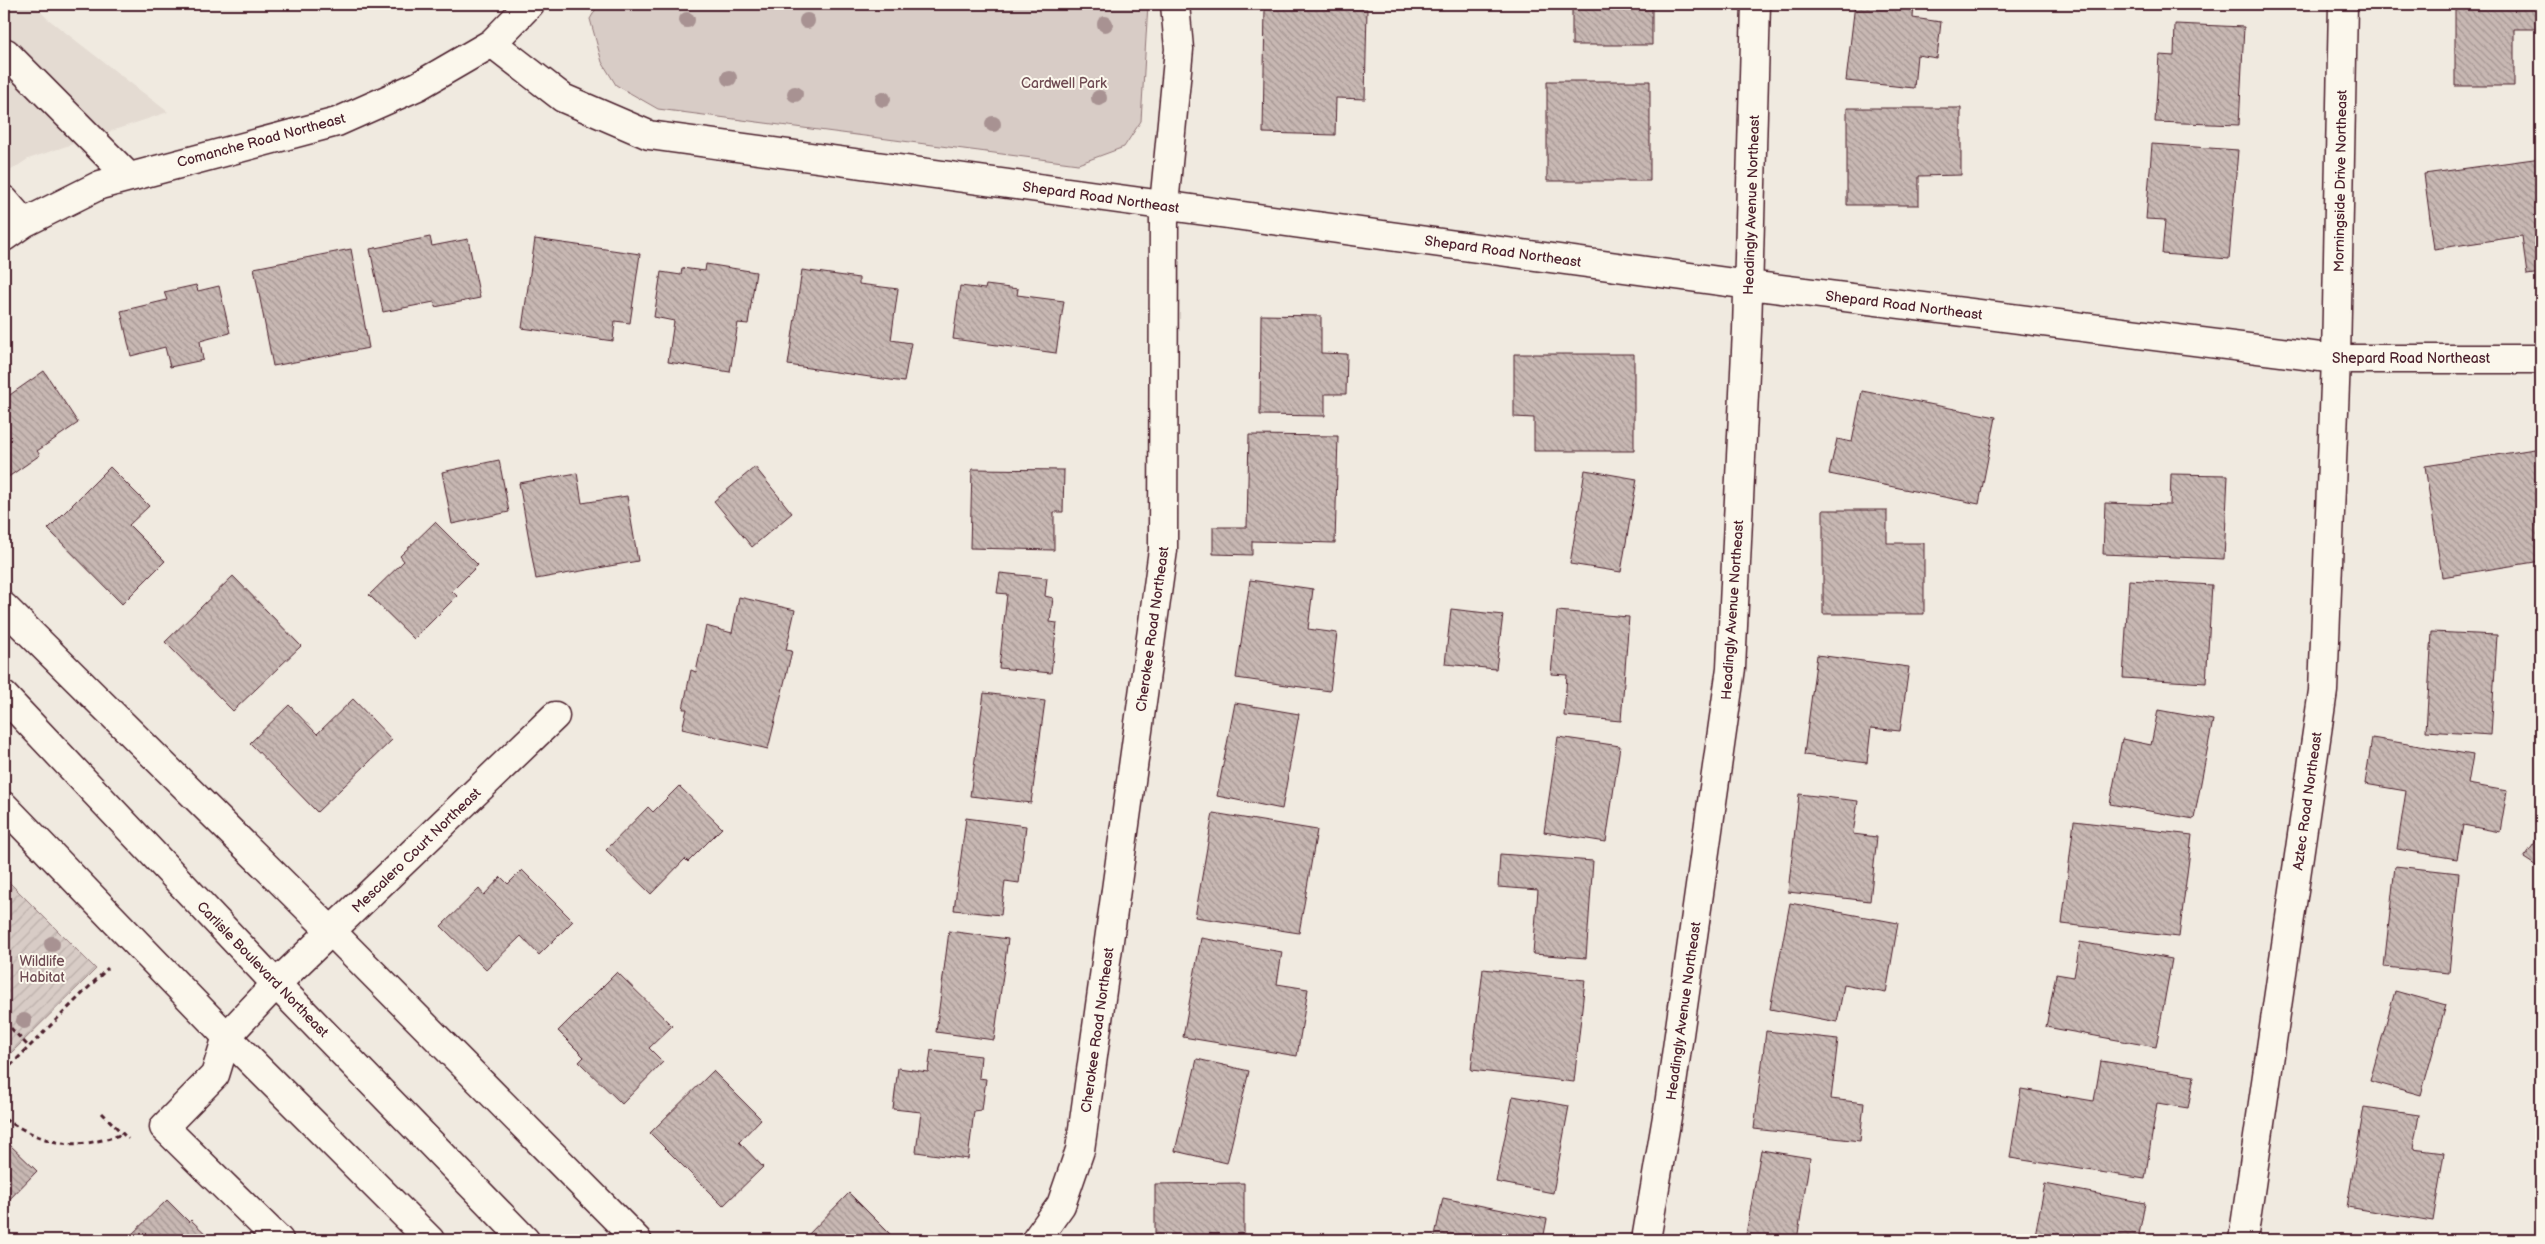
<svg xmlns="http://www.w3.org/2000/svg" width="2545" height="1244" viewBox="0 0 2545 1244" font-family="'Balsamiq Sans',sans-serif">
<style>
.built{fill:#e4dbd2}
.green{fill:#d8ccc6;stroke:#917678}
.garden{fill:url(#garden-furrows);stroke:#917678}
.building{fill:url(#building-back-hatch);stroke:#4a1f2b}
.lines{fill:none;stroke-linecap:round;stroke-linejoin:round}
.minor-casing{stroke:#4a1f2b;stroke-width:31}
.major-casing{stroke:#4a1f2b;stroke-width:31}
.path{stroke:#4a1f2b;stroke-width:3;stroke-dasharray:5 4;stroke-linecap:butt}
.minor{stroke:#fbf7ec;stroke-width:28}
.major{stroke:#fbf7ec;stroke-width:28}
.tree{fill:#a89292}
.labels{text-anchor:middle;stroke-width:4;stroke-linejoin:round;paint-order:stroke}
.park-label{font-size:14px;fill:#6e4a52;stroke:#fbf7ec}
.street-label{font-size:14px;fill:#4a1f2b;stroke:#fbf7ec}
</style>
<defs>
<pattern id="garden-furrows" width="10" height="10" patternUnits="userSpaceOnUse" patternTransform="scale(1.25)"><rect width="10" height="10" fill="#d8ccc6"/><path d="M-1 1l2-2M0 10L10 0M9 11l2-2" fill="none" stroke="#bbafaa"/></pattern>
<pattern id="building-back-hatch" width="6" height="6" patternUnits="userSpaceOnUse" patternTransform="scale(1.25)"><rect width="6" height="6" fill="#c8b8b3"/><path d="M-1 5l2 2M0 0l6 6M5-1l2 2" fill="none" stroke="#a49592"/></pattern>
</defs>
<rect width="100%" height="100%" fill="#f0eae0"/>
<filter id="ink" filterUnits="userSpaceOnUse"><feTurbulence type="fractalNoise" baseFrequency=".02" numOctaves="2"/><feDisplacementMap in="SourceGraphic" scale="10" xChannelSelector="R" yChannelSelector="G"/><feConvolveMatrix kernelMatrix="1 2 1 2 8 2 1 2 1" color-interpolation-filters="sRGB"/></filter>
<g filter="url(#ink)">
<path class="built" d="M4 4H33L48 19 168 112 28 159 4 175Z"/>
<path class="green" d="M599 4H1148L1141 121 1124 147 1078 164 658 109 616 85 602 62 590 19Z"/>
<path class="garden" d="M4 877 96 969 4 1060Z"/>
<path class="building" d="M1572 4H1652V45H1572Z
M1855 4H1914L1913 18 1941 22 1937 58 1917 55 1914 88 1846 81Z
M2455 4H2541V29H2514V86H2455Z
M1265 7 1367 9 1365 99 1336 98 1335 135 1263 133Z
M2175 24 2244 27 2239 125 2155 122 2159 55 2174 56Z
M1547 81H1650V181H1547Z
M1847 108H1961V175L1919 176V205H1847Z
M2152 144 2238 150 2229 259 2162 254 2165 220 2146 219Z
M2541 158V273L2527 275 2522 236 2434 249 2424 174Z
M430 237 432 246 468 239 480 298 435 307 434 302 383 312 370 249Z
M535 239 640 254 630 323 615 321 613 341 522 328Z
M351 249 369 348 273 366 254 268Z
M706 264 756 272 748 324 738 323 730 372 668 362 674 321 654 317 661 272 681 275 682 268 705 271Z
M802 270 859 278V284L898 289 891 340 911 343 904 382 788 365Z
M196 285 198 291 219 286 230 333 200 341 203 360 170 367 165 347 131 356 121 311 167 300 164 292Z
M986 285 1018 289 1017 295 1064 301 1056 353 953 339 960 286 985 289Z
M1261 315 1321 316V353L1347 354 1346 394H1325V416L1260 415Z
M1514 354H1634V451H1534V418L1514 417Z
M44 371 78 423 37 451 40 455 4 480V399Z
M1862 391 1996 417 1979 504 1829 474 1837 439 1852 442Z
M1249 435 1338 436 1335 543 1252 541V555L1213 554V527H1247Z
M2541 448V561L2442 577 2425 466Z
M499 460 509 512 452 524 442 472Z
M110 467 149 506 129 525 165 561 122 604 48 529Z
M755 467 792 513 752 547 714 501Z
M972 469 1064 470 1063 512H1054V550L970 548Z
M1585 470 1637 479 1621 572 1570 564Z
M577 473 582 503 627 496 638 561 536 579 519 483Z
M2171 474 2228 475 2224 559 2103 554 2105 503 2170 505Z
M1823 510H1887V543H1924V614H1823Z
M435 522 478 565 452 591 457 596 414 639 369 595 404 561 400 556Z
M1000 573 1047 578 1045 596 1053 598 1050 622 1057 623 1051 673 999 668 1007 594 997 593Z
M233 576 301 646 233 711 165 642Z
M1250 580 1313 589 1308 629 1337 633 1330 691 1236 678Z
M2129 580 2212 585 2206 683 2123 678Z
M739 597 795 610 786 650 792 651 768 749 682 729 687 709H683L691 670 696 672 706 626 732 633Z
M1451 609 1503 615 1496 669 1445 664Z
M1557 611 1629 617 1621 721 1564 716 1567 675 1551 674Z
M2432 632 2497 635 2491 735 2426 731Z
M1817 655 1909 667 1900 731 1871 728 1867 763 1804 755Z
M984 693 1045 701 1031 803 970 796Z
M353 699 392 740 317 812 250 743 289 705 317 734Z
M1235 703 1299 714 1282 809 1217 796Z
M2158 710 2213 720 2194 819 2110 804 2122 739 2151 745Z
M1558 737 1620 746 1606 842 1544 832Z
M2372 738 2473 755 2468 784 2507 791 2500 832 2463 825 2457 859 2397 849 2406 791 2365 784Z
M679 786 722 828 688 862 685 859 651 894 606 850 648 807 653 812Z
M1799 794 1858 801 1853 834 1877 837 1870 901 1788 892Z
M1213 813 1317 830 1299 933 1195 917Z
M966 818 1026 826 1019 883 1005 881 1001 915 954 910Z
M2074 821 2192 835 2179 937 2062 924Z
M2536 841 2541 845V869L2524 858Z
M1500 854 1593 861 1586 958 1533 954 1538 890 1498 887Z
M2395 866 2459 873 2449 973 2384 967Z
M522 870 573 921 539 955 521 936 486 970 441 926 479 889 484 895 501 877 508 884Z
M1790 903 1898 923 1886 993 1844 985 1837 1022 1770 1009Z
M949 931 1008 939 994 1040 936 1032Z
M1201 938 1282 952 1277 984 1308 989 1297 1056 1183 1037Z
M2080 942 2172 959 2156 1047 2046 1027 2056 974 2074 977Z
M1483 969 1585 980 1574 1082 1471 1070Z
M617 972 672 1026 649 1048 663 1062 622 1104 579 1062 584 1057 558 1031Z
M2395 991 2446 1005 2421 1095 2370 1081Z
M1766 1031 1838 1039 1831 1099 1864 1103 1860 1141 1754 1129Z
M931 1050 981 1056 979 1078 986 1079 982 1110 974 1111 968 1159 916 1152 921 1112 893 1109 898 1068 928 1072Z
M1197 1059 1249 1071 1227 1163 1175 1151Z
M2101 1061 2194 1076 2188 1108 2157 1103 2145 1179 2010 1158 2021 1089 2094 1101Z
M713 1071 761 1119 739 1142 763 1167 723 1206 650 1133Z
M1513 1096 1569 1106 1553 1193 1496 1182Z
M2364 1107 2419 1115 2413 1149 2444 1153 2433 1221 2347 1207Z
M8 1143 37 1171 4 1205V1148Z
M1761 1150 1810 1158 1797 1240H1745Z
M1244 1183V1240H1155V1184Z
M2045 1184 2145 1203 2138 1240H2034Z
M849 1193 891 1235 886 1240H803Z
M1443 1198 1547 1219 1543 1240H1434Z
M167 1200 189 1222 191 1220 212 1240H126Z
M2340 1234 2383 1240H2339Z"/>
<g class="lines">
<defs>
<path id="minor" d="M492 43 563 98 649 135 1749 285 2336 359H2541
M4 55 6 53 128 176
M4 200 24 223
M4 237 24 223 100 185 337 122 418 86 492 43 530 4
M4 607 331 931 637 1240
M279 1240 164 1127 215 1075 227 1036 276 984 555 716
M1036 1240 1061 1205 1080 1150 1163 550 1164 205 1179 49 1175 4
M1646 1240 1669 1105 1731 668 1747 330 1756 4
M2243 1240 2323 691 2336 359 2343 4"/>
<path id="major" d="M4 696 276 984 525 1240
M4 806 235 1045 430 1240"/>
</defs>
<use href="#minor" class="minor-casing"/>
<use href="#major" class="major-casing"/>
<path class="path" d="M4 1012 7 1024 29 1047
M4 1072 108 968
M102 1113 128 1139
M4 1119C51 1146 71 1151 123 1134"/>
<use href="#minor" class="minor"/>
<use href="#major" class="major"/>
</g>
<g class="tree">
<circle cx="687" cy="20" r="8"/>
<circle cx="807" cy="21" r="8"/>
<circle cx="1105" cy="24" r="8"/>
<circle cx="729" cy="78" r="8"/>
<circle cx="795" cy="94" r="8"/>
<circle cx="1099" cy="98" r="8"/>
<circle cx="883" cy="99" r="8"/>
<circle cx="993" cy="124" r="8"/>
<circle cx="52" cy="944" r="8"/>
<circle cx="24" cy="1021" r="8"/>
</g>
</g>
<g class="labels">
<g class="park-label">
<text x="1064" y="88">Cardwell Park</text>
<text x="42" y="966">Wildlife<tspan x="42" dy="16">Habitat</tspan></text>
</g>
<g class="street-label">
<text transform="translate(261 140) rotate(-15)" y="5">Comanche Road Northeast</text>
<text transform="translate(2340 181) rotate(-89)" y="5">Morningside Drive Northeast</text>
<text transform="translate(1101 197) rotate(8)" y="5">Shepard Road Northeast</text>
<text transform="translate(1751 205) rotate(-88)" y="5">Headingly Avenue Northeast</text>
<text transform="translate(1503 251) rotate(8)" y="5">Shepard Road Northeast</text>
<text transform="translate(1904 305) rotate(7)" y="5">Shepard Road Northeast</text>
<text x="2411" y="363">Shepard Road Northeast</text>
<text transform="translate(1732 610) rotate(-86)" y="5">Headingly Avenue Northeast</text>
<text transform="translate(1152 629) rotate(-82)" y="5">Cherokee Road Northeast</text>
<text transform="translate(2307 801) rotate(-82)" y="5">Aztec Road Northeast</text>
<text transform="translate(416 850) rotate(-44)" y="5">Mescalero Court Northeast</text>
<text transform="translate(263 969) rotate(46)" y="5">Carlisle Boulevard Northeast</text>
<text transform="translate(1683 1011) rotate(-82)" y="5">Headingly Avenue Northeast</text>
<text transform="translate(1097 1030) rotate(-82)" y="5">Cherokee Road Northeast</text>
</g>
</g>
<rect width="2545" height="1244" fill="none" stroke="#fbf7ec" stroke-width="20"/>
<rect x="10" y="10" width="2525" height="1224" fill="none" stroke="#4a1f2b" stroke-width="2" filter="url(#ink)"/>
</svg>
